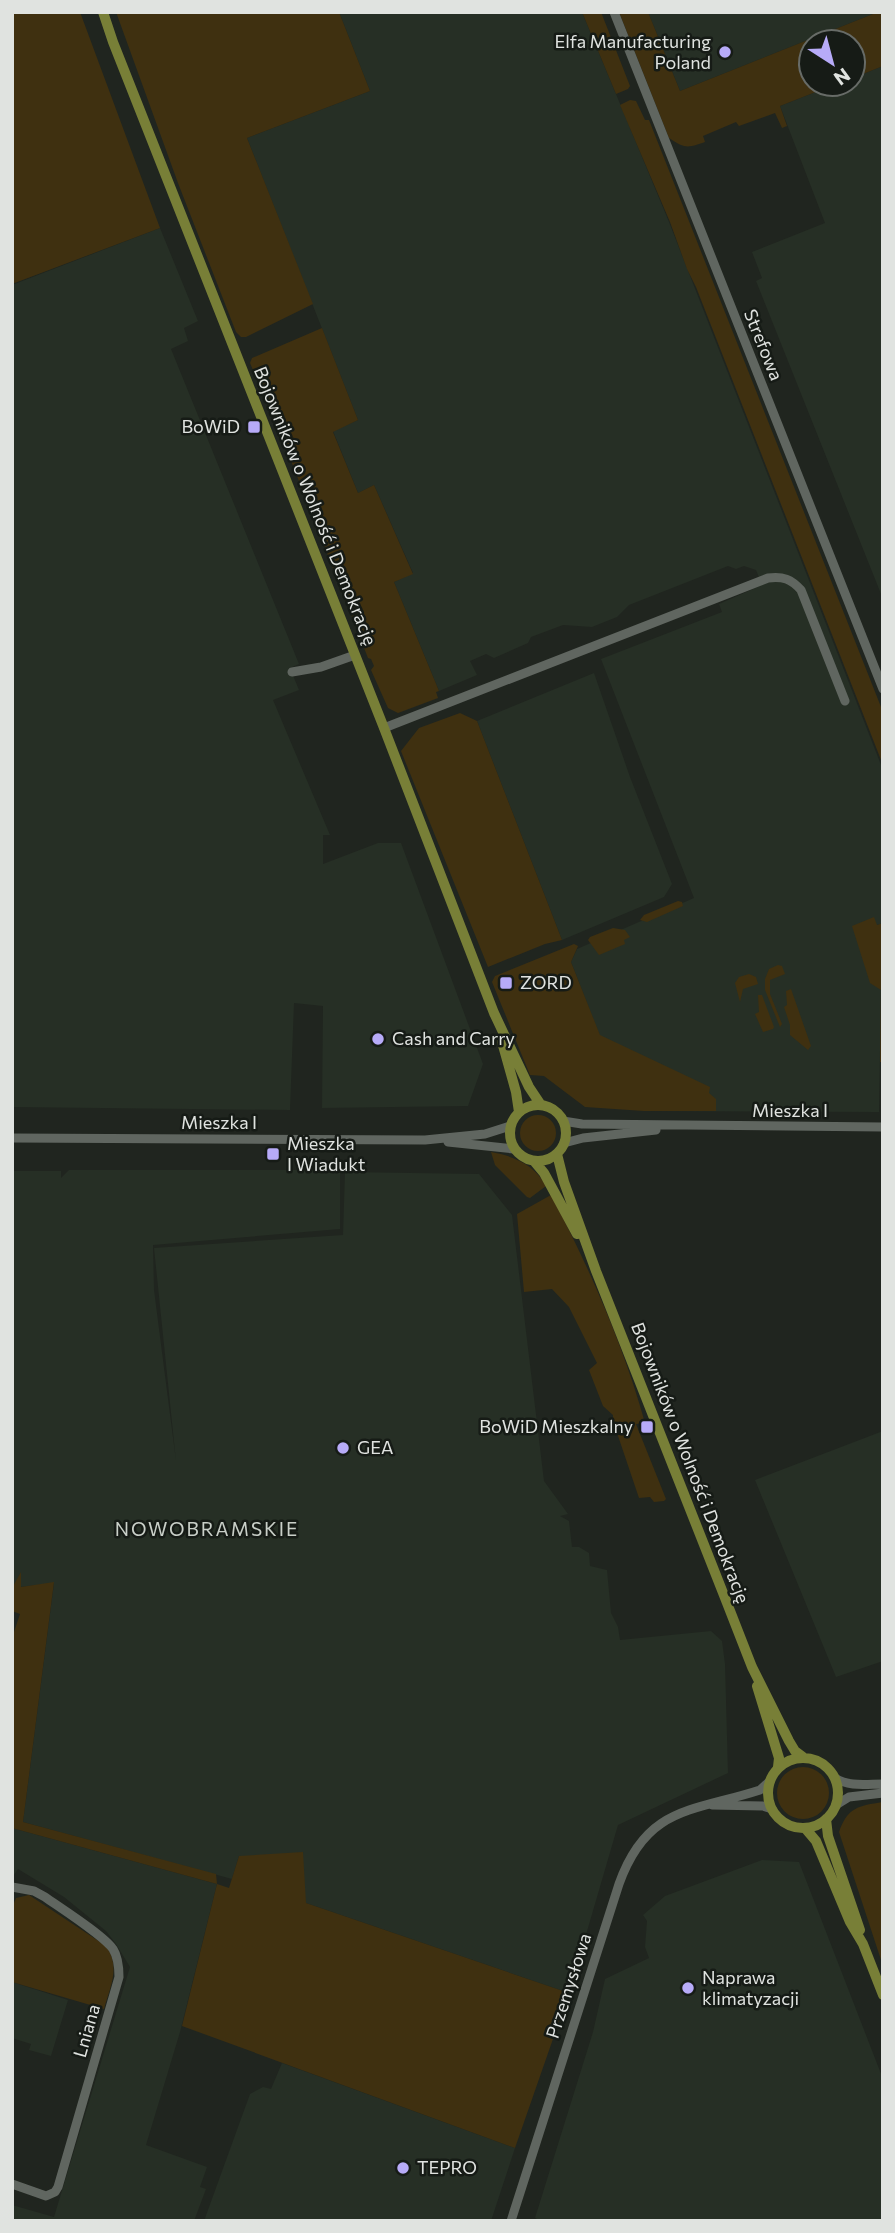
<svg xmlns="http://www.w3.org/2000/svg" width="895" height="2233" viewBox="0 0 895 2233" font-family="Commissioner,sans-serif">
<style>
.built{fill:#262f25}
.green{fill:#3f3010}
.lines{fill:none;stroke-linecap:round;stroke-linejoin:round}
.minor{stroke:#606660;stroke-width:9}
.major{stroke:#787f37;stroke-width:10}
.poi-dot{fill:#b7abf8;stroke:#161b16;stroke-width:2.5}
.labels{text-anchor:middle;stroke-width:5;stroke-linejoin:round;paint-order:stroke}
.poi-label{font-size:18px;fill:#e0e3e0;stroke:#161b16;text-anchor:start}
.street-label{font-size:18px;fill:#e0e3e0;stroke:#161b16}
.neighbourhood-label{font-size:19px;letter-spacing:2px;fill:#c9cfc8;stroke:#161b16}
</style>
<rect width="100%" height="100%" fill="#20251f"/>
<path class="built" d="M339 12H582L669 222 883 770V923L877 925 881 990 879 1112 644 1111 610 1062 571 962 577 949 694 898 601 659 722 612 719 604 762 585 756 570 744 566 736 569 728 566 629 605 617 617 592 627 563 625 531 637 528 643 494 658 486 654 470 661 477 675 439 691 394 582 413 573 374 485 358 493 333 431 358 420 247 138 370 91Z
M648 12H878L680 91Z
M883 66V599L756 281 762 278 752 252 825 223 780 106 836 84H853V78Z
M160 228 198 321 184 328 188 341 171 349 299 664 290 668 299 690 273 700 330 835H323V864L378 843H401L483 1064 468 1106 322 1108 323 1006 294 1003 290 1110 12 1107V285Z
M594 673 630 777 672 884 664 897 562 940 477 721Z
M69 1170H340V1229L153 1245 154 1290 176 1461 154 1248 343 1235 345 1172 479 1174 512 1215 544 1481 568 1514 560 1516 569 1521 572 1547H579L589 1553 590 1566 607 1570 611 1613 618 1627 620 1640 711 1631 722 1641 725 1664 728 1773 618 1825 569 1993 306 1903 239 1856 232 1879 23 1822 54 1583 20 1587 21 1574 12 1588V1171H61V1178Z
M883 1431V1661L836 1677 755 1480Z
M12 1828 217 1884 180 2032 146 2145 207 2167 200 2187 206 2189 194 2221H12V2205L54 2217 130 1967 116 1944 106 1931 64 1897 18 1869 12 1878Z
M762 1860 799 1862 883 2079V2221H541L535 2218 593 2032 605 1979 649 1958 645 1947 647 1921 643 1915 665 1896Z
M12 1982 68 2000 51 2056 29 2050 31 2044 12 2038Z
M282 2063 515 2148 491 2221H204L250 2094 263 2087 271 2089Z"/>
<path class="green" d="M12 12H80L160 228 12 284Z
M116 12H339L370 91 247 138 313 304 246 337H241L236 332 178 183Z
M582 12H601L630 86 628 89 616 94Z
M619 12H648L680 91 878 12H883V66L853 78V42H811V84H836L780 106 787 126 782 128 775 113 739 126 736 122 703 136 705 142C688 148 685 149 669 138Z
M630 100 636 101 645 120H649L883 712V765L696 287 687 269 670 222 620 105Z
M322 328 358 420 333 432 358 493 374 485 413 574 394 582 439 691 436 692 438 698 398 713 388 708 371 670 374 666 371 659 368 658 281 435 250 363 252 358Z
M460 713 477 721 562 940 545 944 488 967 401 751 419 728Z
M678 901 682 902 683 906 647 922 640 920 644 915Z
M874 917 877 925 883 923V1062H880L881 990 870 983 852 926Z
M613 928 625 930 630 937 624 940 625 944 599 955 588 940 590 937Z
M574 944 578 946 571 962 600 1035 710 1087 709 1093 716 1099V1111H644L585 1107 544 1076 530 1075 492 982 495 976Z
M778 965 782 966 785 974 770 980V994L782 1024 780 1027 765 990V979L769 969Z
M749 974 756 977 758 984 743 989 740 1002 735 983 739 977Z
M791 989 811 1046 808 1050 790 1035V1025L784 1007 787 1005 786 991Z
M758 995H762L774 1027 773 1029 763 1032 755 1014 759 1012Z
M520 1133a18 18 0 1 1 36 0a18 18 0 1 1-36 0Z
M491 1152C514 1156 535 1165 546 1186L530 1198 527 1197 495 1165Z
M551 1195C589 1267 623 1344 645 1423L636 1424 666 1499 664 1501 654 1502 650 1497 639 1498 613 1421V1415L603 1406 589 1370 597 1363 569 1307 552 1289 524 1292 517 1214Z
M21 1572V1587L54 1582 23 1822 216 1874 217 1884 229 1888 239 1856 303 1852 306 1903 569 1993 515 2148 182 2026 217 1884 12 1828V1638L20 1614 12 1611V1588Z
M777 1793a26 26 0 1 1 52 0a26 26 0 1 1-52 0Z
M883 1802V1966L839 1832C848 1807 858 1806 883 1802Z
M29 1895 106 1946C121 1967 110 1987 104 2009L12 1982V1908L16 1898Z"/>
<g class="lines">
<path class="minor" d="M614 12 883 689
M292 672 321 667 355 655
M384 728 768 578C783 576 791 579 801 590L845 701
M563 1121 582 1124 883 1127
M12 1138 425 1140 485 1134 510 1126
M448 1142 514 1149
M564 1143 583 1138 656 1130
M835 1778C849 1787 866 1784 883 1784
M712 1805 763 1806 772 1809
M836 1805 849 1797 883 1793
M12 1887 34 1891 45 1897C62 1909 103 1935 113 1949 118 1957 119 1967 119 1977L58 2187 55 2192 46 2196 12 2184
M511 2221 619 1884C647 1806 692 1812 760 1790L770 1781"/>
<path class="major" d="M103 12 113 42 384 728 494 1013 529 1087 541 1105
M502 1042 516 1092 519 1112
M510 1133a28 28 0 1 1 56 0a28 28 0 1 1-56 0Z
M557 1154 564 1182 596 1271 727 1603 752 1667 789 1741 795 1751 803 1757
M534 1161 544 1173 577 1234
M757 1686 779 1758 778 1767
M768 1793a35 35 0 1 1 70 0a35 35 0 1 1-70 0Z
M826 1819 828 1836 860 1930
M805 1828 816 1841 850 1922 863 1944 883 1995"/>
</g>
<g class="poi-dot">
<circle cx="725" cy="52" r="7"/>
<rect x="247" y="420" width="14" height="14" rx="3.5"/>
<rect x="499" y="976" width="14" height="14" rx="3.5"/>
<circle cx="378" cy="1039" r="7"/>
<rect x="266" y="1147" width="14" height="14" rx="3.5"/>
<rect x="640" y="1420" width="14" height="14" rx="3.5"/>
<circle cx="343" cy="1448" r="7"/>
<circle cx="688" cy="1988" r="7"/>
<circle cx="403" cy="2168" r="7"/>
</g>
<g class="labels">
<g class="poi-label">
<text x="711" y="48" text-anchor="end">Elfa Manufacturing<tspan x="711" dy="21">Poland</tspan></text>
<text x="240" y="433" text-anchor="end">BoWiD</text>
<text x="520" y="989">ZORD</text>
<text x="392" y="1045">Cash and Carry</text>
<text x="287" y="1150">Mieszka<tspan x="287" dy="21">I Wiadukt</tspan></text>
<text x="633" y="1433" text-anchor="end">BoWiD Mieszkalny</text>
<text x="357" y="1454">GEA</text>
<text x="702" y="1984">Naprawa<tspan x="702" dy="21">klimatyzacji</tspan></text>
<text x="417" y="2174">TEPRO</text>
</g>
<g class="street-label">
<text transform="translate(763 345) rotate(68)" y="6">Strefowa</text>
<text transform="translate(315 506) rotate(68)" y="6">Bojowników o Wolność i Demokrację</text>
<text x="790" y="1117">Mieszka I</text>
<text x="219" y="1129">Mieszka I</text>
<text transform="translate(690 1463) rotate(69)" y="6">Bojowników o Wolność i Demokrację</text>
<text transform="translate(569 1986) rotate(-72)" y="6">Przemysłowa</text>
<text transform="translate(87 2031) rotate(-74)" y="6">Lniana</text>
</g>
<g class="neighbourhood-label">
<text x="207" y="1536">NOWOBRAMSKIE</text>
</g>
</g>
<rect width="895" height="2233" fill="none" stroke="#e0e3e0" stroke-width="28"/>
<g transform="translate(832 63) rotate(144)"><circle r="33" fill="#161b16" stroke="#676b67" stroke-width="2"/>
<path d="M0-5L12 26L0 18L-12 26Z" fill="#b7abf8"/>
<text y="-10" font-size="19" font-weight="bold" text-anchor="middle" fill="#e0e3e0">N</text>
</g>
</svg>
